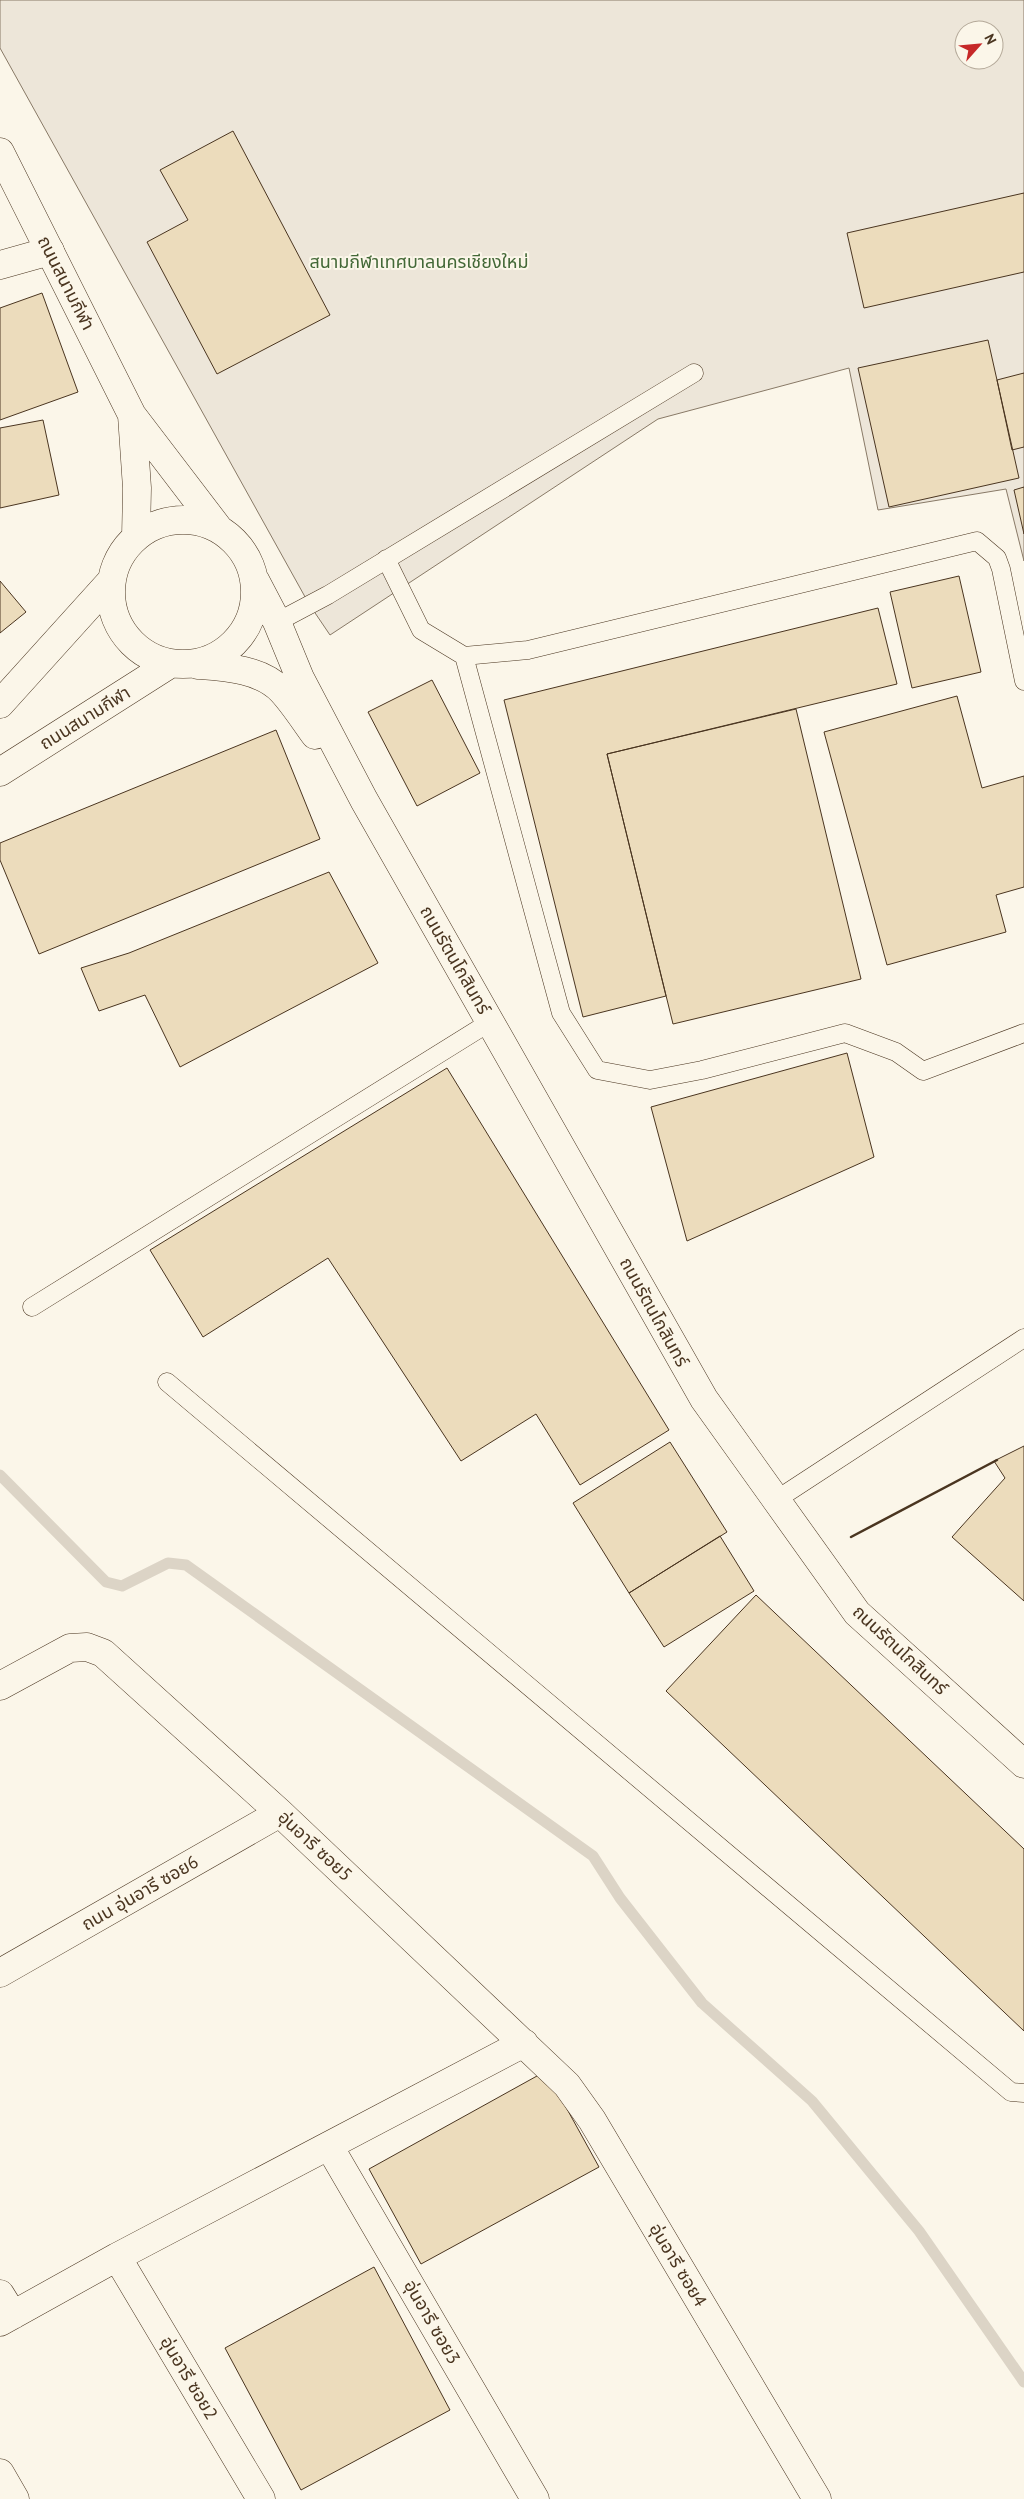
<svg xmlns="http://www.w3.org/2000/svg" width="1024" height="2499" viewBox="0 0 1024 2499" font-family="'PT Sans','Noto Sans Thai',sans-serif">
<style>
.green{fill:#ede6d9;stroke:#887966;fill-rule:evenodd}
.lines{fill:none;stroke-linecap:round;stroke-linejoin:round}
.stream{stroke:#dcd4c6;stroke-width:11}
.building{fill:#ecdcbc;stroke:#4a3520}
.service-casing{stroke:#4a3520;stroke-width:19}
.minor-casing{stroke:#4a3520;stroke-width:29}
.tertiary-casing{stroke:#4a3520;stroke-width:29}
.service{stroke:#fbf6e9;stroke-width:18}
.minor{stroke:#fbf6e9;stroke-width:28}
.tertiary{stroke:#fbf6e9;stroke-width:28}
.wall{stroke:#4a3520;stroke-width:2.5}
.labels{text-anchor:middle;stroke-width:4;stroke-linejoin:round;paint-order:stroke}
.park-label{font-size:18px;fill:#436837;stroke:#fbf6e9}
.street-label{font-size:18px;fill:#4a3520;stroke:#fbf6e9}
</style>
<rect width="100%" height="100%" fill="#fbf6e9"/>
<path class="green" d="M0 0H1024V561L1006 489 878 510 849 368 658 419 330 635 309 604 0 48ZM964 30H994V60H964Z"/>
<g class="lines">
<path class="stream" d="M0 1475 106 1582 122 1586 168 1563 186 1565 593 1856 620 1898 702 2003 812 2101 919 2231 1024 2382"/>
</g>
<path class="building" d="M233 131 330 315 217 374 147 242 188 220 160 170Z
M1024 193V272L864 308 847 233Z
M42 293 78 392 0 420V308Z
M988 340 1019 478 889 507 858 368Z
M1024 373V447L1012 450 997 380Z
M43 420 59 495 0 508V428Z
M1024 487V534L1014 490Z
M959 576 981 672 912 688 890 592Z
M0 581 26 612 0 633Z
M878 608 897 684 607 754 666 996 583 1017 504 700Z
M432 680 480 773 417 806 368 712Z
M957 696 982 788 1024 776V887L996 895 1006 932 887 965 824 732Z
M796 709 861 979 673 1024 607 754Z
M276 730 320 839 39 954 0 860V843Z
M329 872 378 963 180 1067 145 995 99 1011 81 968 129 953Z
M847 1053 874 1157 687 1241 651 1107Z
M447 1068 669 1430 580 1485 536 1414 461 1461 328 1258 203 1337 150 1250Z
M670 1442 727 1532 629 1593 573 1503Z
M1024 1446V1601L952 1537 1005 1478 994 1461Z
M720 1536 754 1591 664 1647 629 1593Z
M756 1595 1024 1849V2031L666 1691Z
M546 2071 599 2167 421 2264 369 2169Z
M374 2267 450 2410 301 2490 225 2348Z"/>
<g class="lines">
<defs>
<path id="service" d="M386 559 421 630 464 656 528 650 977 541 997 558 1001 569 1024 681
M277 622 328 595 694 373
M464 656 561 1013 597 1070 650 1080 702 1070 845 1033 896 1052 923 1071 1024 1033
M32 1307 490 1022
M167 1382 1011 2092 1024 2093
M776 1500 1024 1338"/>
<path id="minor" d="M0 265 50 251
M0 1686 70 1648 87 1647 103 1653 280 1813 567 2085 592 2120 817 2499
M0 1973 280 1813
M329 2146 535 2499
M117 2257 261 2499
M0 2294 13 2315
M0 2322 117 2257 524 2043
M0 2473 15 2499"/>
<path id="tertiary" d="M0 152 132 415 219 529
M132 415 137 488 136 537
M111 592a72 72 0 1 1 144 0a72 72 0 1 1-144 0Z
M255 580 277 622 300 678 364 800 704 1399 857 1613 1024 1764
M198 665C226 667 261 669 282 691 294 704 304 720 315 735
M0 704 112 580
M0 772 170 664"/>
</defs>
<use href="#service" class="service-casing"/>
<use href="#minor" class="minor-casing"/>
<use href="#tertiary" class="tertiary-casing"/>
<use href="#service" class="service"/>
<use href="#minor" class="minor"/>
<use href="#tertiary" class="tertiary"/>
<path class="wall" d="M851 1537 997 1460"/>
</g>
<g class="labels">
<g class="park-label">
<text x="419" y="268">สนามกีฬาเทศบาลนครเชียงใหม่</text>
</g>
<g class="street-label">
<text transform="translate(66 283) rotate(63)" y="6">ถนนสนามกีฬา</text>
<text transform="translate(85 718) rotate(-32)" y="6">ถนนสนามกีฬา</text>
<text transform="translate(455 960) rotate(60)" y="6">ถนนรัตนโกสินทร์</text>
<text transform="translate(654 1312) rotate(61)" y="6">ถนนรัตนโกสินทร์</text>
<text transform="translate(900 1650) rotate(43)" y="6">ถนนรัตนโกสินทร์</text>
<text transform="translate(315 1846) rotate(43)" y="6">อุ่นอารี ซอย5</text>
<text transform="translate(140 1893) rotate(-30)" y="6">ถนน อุ่นอารี ซอย6</text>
<text transform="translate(678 2265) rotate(59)" y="6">อุ่นอารี ซอย4</text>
<text transform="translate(432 2322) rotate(60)" y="6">อุ่นอารี ซอย3</text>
<text transform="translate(189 2378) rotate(59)" y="6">อุ่นอารี ซอย2</text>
</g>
</g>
<g transform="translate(979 45) rotate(63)"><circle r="24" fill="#fbf6e9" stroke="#b4a999"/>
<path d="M0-4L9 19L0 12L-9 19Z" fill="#c62828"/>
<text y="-8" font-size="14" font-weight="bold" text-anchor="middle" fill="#4a3520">N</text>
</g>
</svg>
